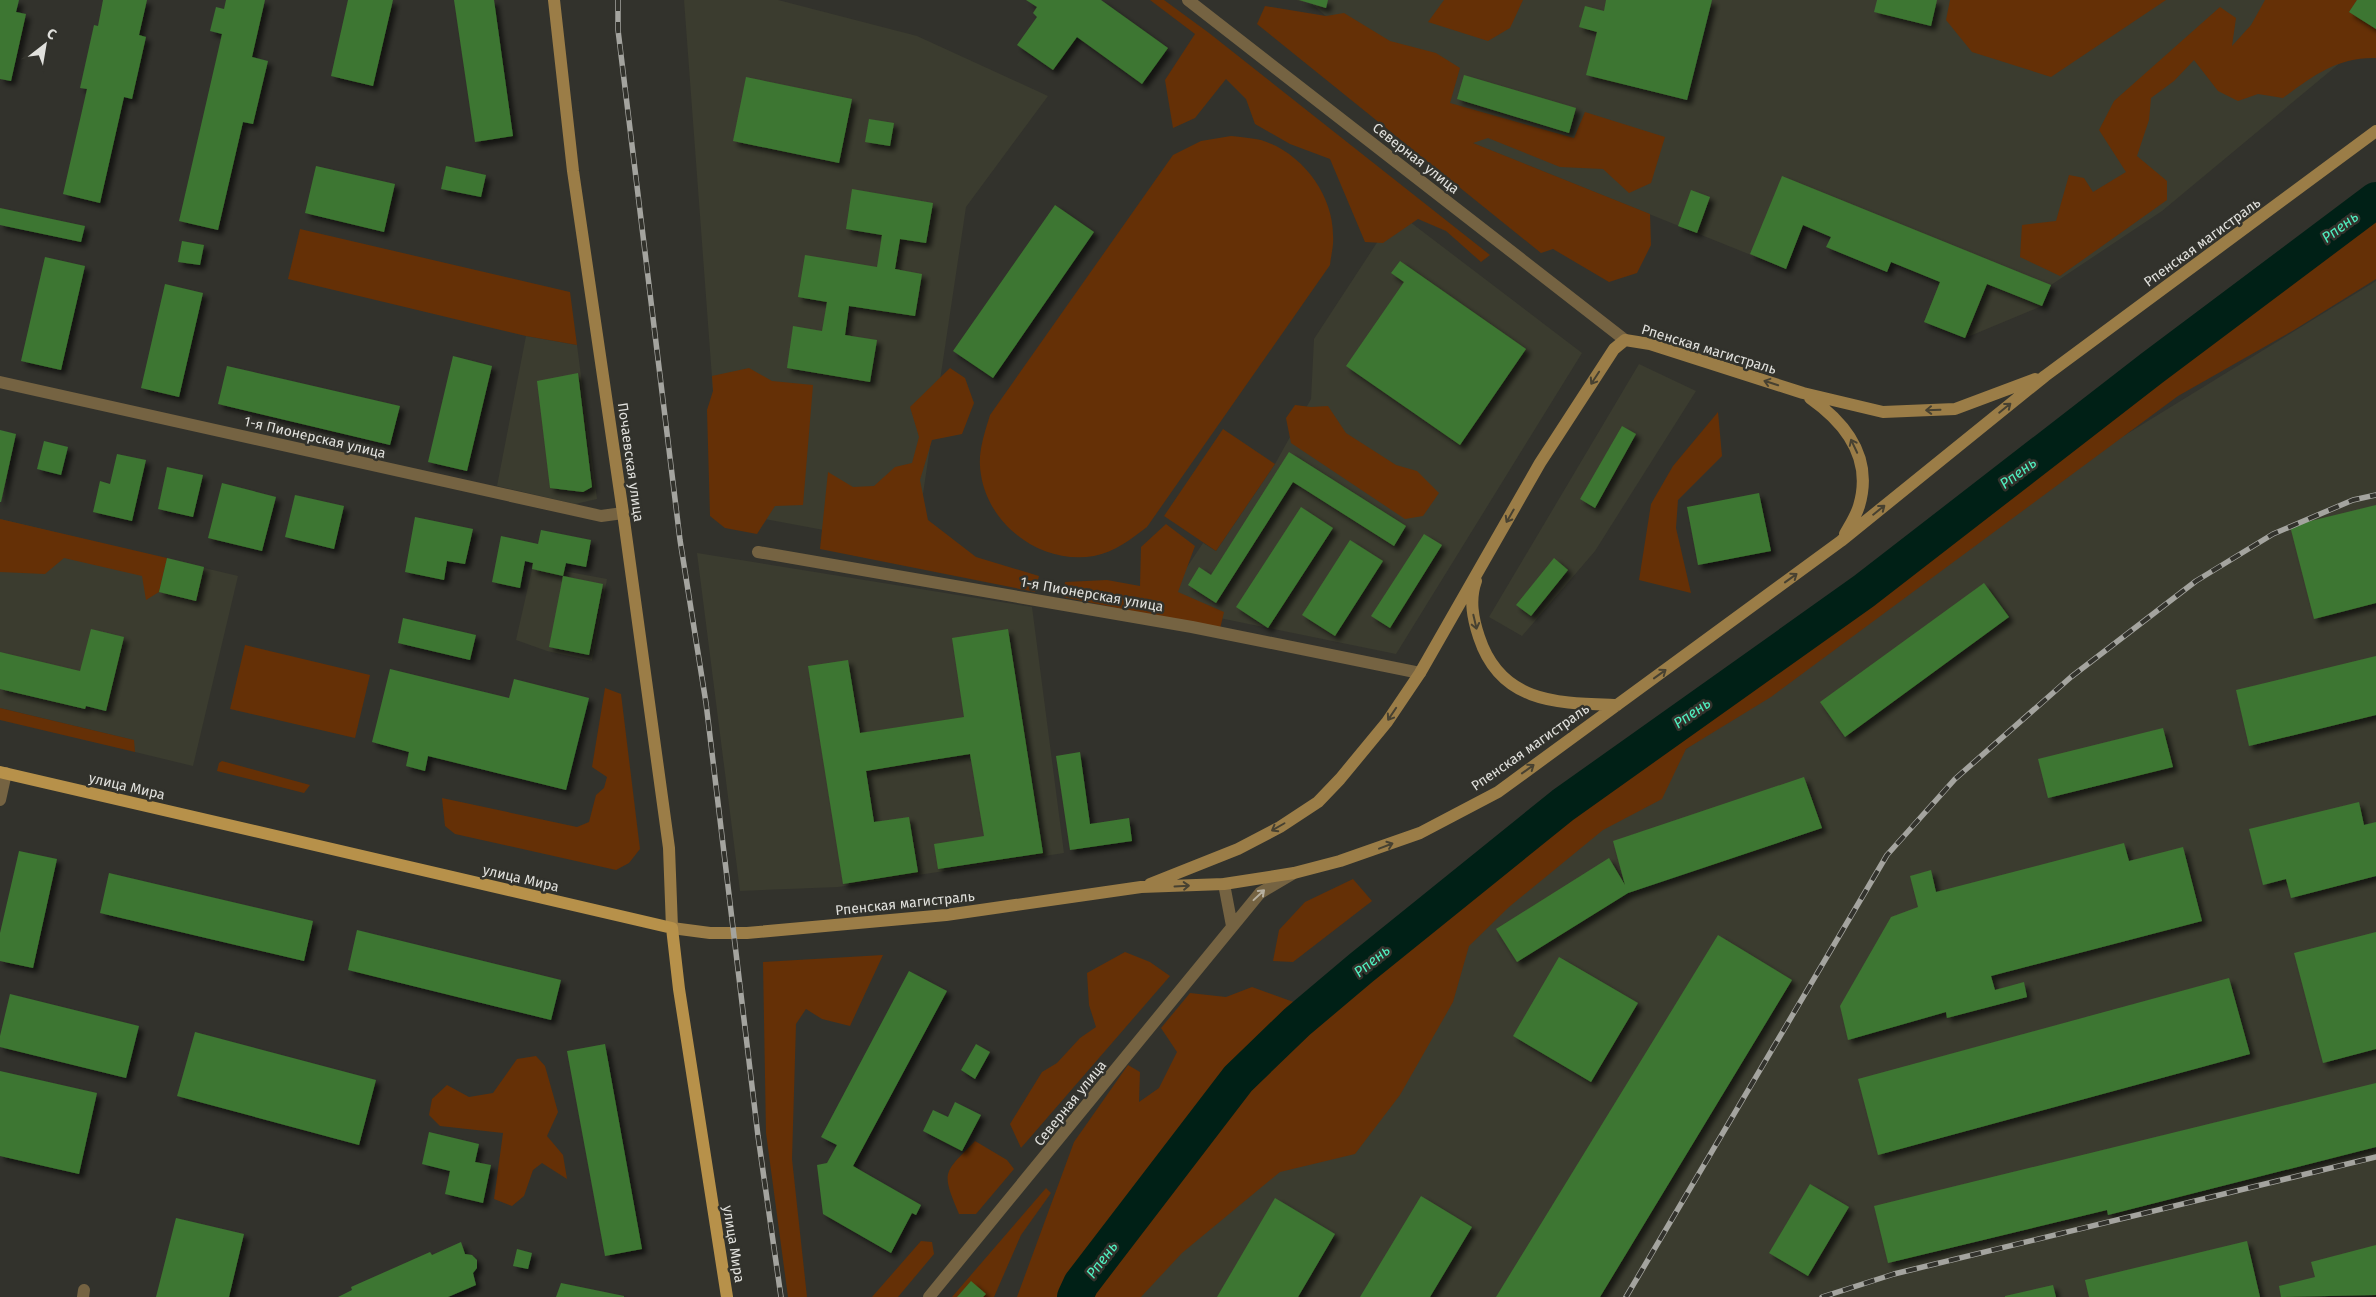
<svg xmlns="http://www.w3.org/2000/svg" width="2376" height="1297" viewBox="0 0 2376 1297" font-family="'Fira Sans',sans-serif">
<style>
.built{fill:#3b3c2f}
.green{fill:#653006}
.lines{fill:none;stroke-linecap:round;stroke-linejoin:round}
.river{stroke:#002016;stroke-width:36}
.building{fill:#3d7630;filter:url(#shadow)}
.minor{stroke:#756342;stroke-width:12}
.secondary{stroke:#9b7d47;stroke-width:12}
.primary{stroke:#b7914a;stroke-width:12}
.rail-casing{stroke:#a4a49f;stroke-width:5.5}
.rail{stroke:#32322c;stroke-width:4;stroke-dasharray:11;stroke-linecap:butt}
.oneway{stroke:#474131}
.oneway2{stroke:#b6af9f}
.labels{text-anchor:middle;stroke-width:5;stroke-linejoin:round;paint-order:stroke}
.street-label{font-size:14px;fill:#e1e1dd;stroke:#32322c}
.water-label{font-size:15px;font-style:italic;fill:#50f0c0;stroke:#32322c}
</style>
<defs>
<filter id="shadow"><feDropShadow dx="4.5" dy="4.5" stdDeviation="2.5" flood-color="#0009"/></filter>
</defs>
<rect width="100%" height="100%" fill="#32322c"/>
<path class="built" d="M684 0H778L917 36 1048 96 966 207 915 547 716 510 713 391Z
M1296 0H2376V33L2162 211 2051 285 2042 306 1965 338 1924 322 1940 282 1891 262 1887 272 1827 247 1831 237 1803 226 1786 269 1472 143 1312 4Z
M1397 212 1582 353 1396 654 1161 606 1203 543 1216 551 1275 464 1311 399 1314 339Z
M2376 281V1297H1092L1368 994 1972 529Z
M526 336 577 345 597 499 575 504 497 486Z
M1639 364 1696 391 1595 551 1522 636 1489 617Z
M0 519 238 576 193 766 135 752 133 740 0 708Z
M697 553 1032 607 1064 853 838 887 740 891Z
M532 569 562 576 564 571 607 579 592 661 547 651 516 640Z"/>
<path class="green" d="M1150 0H1164L1209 33 1490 255 1481 262 1446 231 1418 219 1383 243 1365 242 1330 159 1290 144 1255 124 1246 99 1226 79 1195 118 1173 128 1165 80 1195 34Z
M1444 0H1523L1510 28 1488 41 1428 22Z
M1950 0H2166L2051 77 1972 52 1946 20Z
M2265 0H2357L2349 12 2376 29V58C2337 57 2313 76 2283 98L2258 94 2238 101 2218 91 2194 60 2174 81 2151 98 2149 120 2137 156 2167 181V200L2060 276 2020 257 2022 225 2056 221 2069 175 2084 178 2093 192 2126 172 2099 130 2114 101 2220 7 2236 18 2232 46 2251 25Z
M1265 6 1326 16 1344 13 1390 41 1436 53 1460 68 1450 103 1574 138 1585 112 1665 137 1651 183 1629 193 1603 169 1560 167 1488 138 1473 143 1650 214 1651 245 1637 273 1609 282 1553 249 1541 253 1257 24Z
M1231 136C1241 137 1252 138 1261 140 1301 152 1333 194 1333 235 1334 245 1331 255 1330 265L1147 527C1131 539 1115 552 1094 556 1042 565 989 526 981 475 977 454 984 435 990 415L1173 155 1201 141Z
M2376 214V279L2294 330 2178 396 1771 697 1686 749 1662 799 1603 830 1509 907 1469 946 1453 1002 1400 1095 1355 1154 1280 1172 1182 1253 1141 1297H1017L1074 1142 1128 1065 1140 1072 1139 1102 1159 1088 1177 1052 1161 1028 1190 993 1226 997 1252 987 1324 1013 1386 955 1470 894 1582 802 1827 628Z
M300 229 570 292 577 345 526 336 288 279Z
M749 368 772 381 813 385 803 505 775 506 757 534 725 528 710 516 707 410 713 391 712 376Z
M950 368 965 378 974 403 962 434 932 440 920 480 928 520 976 557 1039 576 1035 592 820 549 828 472 853 487 874 486 895 467 912 463 919 437 910 407Z
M1295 405 1311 407 1328 406 1346 433 1396 465 1417 471 1439 493 1423 516 1405 519 1291 443 1286 418Z
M1718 412 1722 456 1678 500 1676 528 1691 593 1639 580 1651 504 1673 466Z
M1223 429 1275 464 1216 551 1164 516Z
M0 519 167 558 159 592 146 600 142 576 64 558 45 574 0 572Z
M1166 524 1195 546 1178 592 1224 612 1220 629 1063 597 1065 582 1107 580 1140 586 1141 547Z
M245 645 370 675 355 738 230 709Z
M605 688 621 694 640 849 629 863 616 870 455 834 445 826 442 798 577 827 589 822 596 795 604 788 607 777 592 767Z
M0 708 134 740 135 752 0 720Z
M222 761 310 785 304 793 217 771 219 763Z
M1353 879 1372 901 1293 962 1273 961 1279 930 1305 902Z
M1125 952 1150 962 1170 976 1021 1148 1010 1124 1042 1072 1057 1063 1080 1038 1096 1027 1089 1005 1087 973Z
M883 955 850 1026 822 1019 806 1009 796 1024 792 1159 807 1297H788L766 1133 763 962Z
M536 1056 545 1066 558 1112 547 1136 563 1155 567 1179 542 1163 533 1170 524 1196 512 1206 494 1199 503 1133 440 1126 429 1115 432 1099 447 1085 469 1097 493 1093 517 1059Z
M975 1141 1007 1160 1014 1169 976 1214H959C941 1171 943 1174 975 1141Z
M1046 1188 1051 1193 1021 1235 994 1297H952Z
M921 1241 932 1242 934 1254 898 1297H872Z"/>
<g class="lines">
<path class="river" d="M1075 1297 1081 1284 1238 1079 1297 1022 1361 968 1563 805 1864 591 2152 368 2376 200"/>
</g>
<path class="building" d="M0 0H19L16 12 26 14 11 81 0 79Z
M103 0H147L139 35 146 37 132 99 124 97 100 203 63 194 87 89 80 88 94 25 98 26Z
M226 0H265L252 57 268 61 253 124 243 122 218 230 179 221 222 34 210 31 216 7 224 9Z
M348 0H393L373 86 331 76Z
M454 0H494L513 136 475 142Z
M1026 0H1101L1168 48 1142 84 1077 37 1053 70 1017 45 1037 17 1033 13 1037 7Z
M1299 0H1328L1326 8Z
M1606 0H1712L1687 100 1586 75 1597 32 1579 27 1585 6 1604 11Z
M1877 0H1937L1931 26 1874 12Z
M2357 0H2376V29L2349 12Z
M1464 75 1576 108 1569 133 1457 99Z
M746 77 852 99 839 163 733 141Z
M869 119 894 123 890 146 865 142Z
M316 166 395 184 384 232 305 213Z
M446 166 486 175 481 197 441 189Z
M1782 176 2051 285 2042 306 1987 284 1965 338 1924 322 1940 282 1891 262 1887 272 1826 247 1831 237 1803 225 1786 269 1750 254Z
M852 189 933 203 926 243 900 239 895 269 922 274 915 316 849 306 845 335 877 340 870 382 787 368 793 326 822 331 827 302 798 297 805 255 877 267 882 235 846 229Z
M1691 190 1710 197 1697 233 1678 226Z
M1055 205 1094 232 993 378 953 351Z
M0 208 85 226 81 242 0 225Z
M182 241 204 245 200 265 178 262Z
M45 257 85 266 61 370 21 361Z
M1400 261 1526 349 1460 445 1346 366 1404 282 1391 273Z
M165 284 203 293 179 397 141 388Z
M453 356 492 366 467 471 428 462Z
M227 366 400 406 390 445 218 404Z
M578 373 592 487 583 492 550 488 537 381Z
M1622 426 1636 434 1595 508 1580 499Z
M0 430 16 434 1 502H0Z
M44 441 68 447 61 475 37 469Z
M1289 452 1406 526 1394 546 1293 482 1216 603 1188 585 1199 567 1211 575Z
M117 454 146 460 132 521 93 512 100 481 110 484Z
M167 467 203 475 193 517 158 509Z
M222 483 276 497 262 551 208 538Z
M1759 493 1771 551 1698 565 1687 507Z
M295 495 344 506 334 549 285 537Z
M2376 505V603L2314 619 2290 526Z
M1301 507 1333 528 1268 628 1236 607Z
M415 517 473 529 465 564 447 561 444 580 405 572Z
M541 530 591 540 586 567 566 563 563 576 532 569 533 563 525 561 520 588 492 582 501 536 538 544Z
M1424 534 1442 545 1390 628 1371 616Z
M1350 540 1383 561 1335 636 1302 615Z
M167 558 204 567 196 601 159 592Z
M1554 558 1568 570 1531 616 1516 605Z
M563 576 603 584 589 655 549 647Z
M1984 583 2009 617 1845 737 1820 702Z
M403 618 476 635 470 660 398 643Z
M91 629 124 637 106 711 86 706 85 709 0 689V652L80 671Z
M1008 629 1043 853 938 869 934 844 984 836 970 754 932 760 866 771 874 822 909 817 918 872 843 884 808 666 848 660 860 733 964 717 952 638Z
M2376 656V715L2249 746 2236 690Z
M390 669 509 698 514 679 589 698 566 790 428 756 425 771 406 766 409 752 372 742Z
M2163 728 2173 767 2048 798 2038 759Z
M1080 752 1090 824 1129 818 1132 841 1070 850 1056 756Z
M1804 777 1822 828 1628 893 1517 962 1496 929 1609 858 1625 885 1613 841Z
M2359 802 2364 825 2376 822V876L2291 898 2286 879 2263 885 2249 829Z
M2124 843 2129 861 2183 847 2202 921 1991 976 1995 990 2024 982 2027 997 1947 1018 1946 1012 1848 1040 1840 1006 1891 917 1918 907 1910 876 1931 870 1936 892Z
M19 851 57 859 33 968 0 961V933Z
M109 873 313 921 304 961 100 913Z
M357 930 561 980 551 1020 348 970Z
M2376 932V1049L2323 1063 2294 953Z
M1718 935 1792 980 1600 1297H1496Z
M1559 957 1638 1003 1591 1082 1513 1036Z
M909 971 947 991 853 1166 921 1205 916 1215 912 1213 891 1253 823 1214 817 1165 827 1163 837 1145 821 1137Z
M2229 978 2250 1054 1878 1155 1858 1079Z
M10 994 139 1026 126 1078 0 1047V1036Z
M195 1032 376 1080 359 1145 177 1096Z
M605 1044 642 1249 605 1256 567 1051Z
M976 1044 990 1052 975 1079 961 1070Z
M0 1071 97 1093 79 1174 0 1156Z
M2376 1083V1147L2108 1215 2107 1210 1888 1263 1874 1206Z
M955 1102 981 1115 962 1151 923 1131 933 1110 948 1117Z
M429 1132 479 1144 475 1162 491 1165 483 1203 445 1194 450 1171 422 1164Z
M1810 1184 1849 1207 1808 1276 1769 1253Z
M1421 1196 1472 1227 1430 1297H1360Z
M1275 1198 1335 1234 1298 1297H1217Z
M176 1218 244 1234 229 1297H156Z
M2247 1241 2260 1297H2089L2085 1280Z
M461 1242 465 1254 472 1255 477 1260V1268L473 1273 476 1285 448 1297H338L352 1290 351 1287 430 1252 432 1255Z
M2376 1245V1295L2281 1297 2279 1286 2315 1277 2311 1262Z
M517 1249 532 1253 528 1269 513 1266Z
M971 1281 986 1294 983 1297H957Z
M561 1283 624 1296V1297H556Z
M2053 1285 2056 1297H2005V1296Z"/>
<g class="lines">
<path class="minor" d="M1188 0 1625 340
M0 382 601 516 623 513
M758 552 1192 627 1420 673
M0 800 6 773
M1224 884 1232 926
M83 1297 84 1290
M929 1297 1260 893 1292 874"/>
<path class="secondary" d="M554 0 573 171 623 513 669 848 672 928 710 933H747L946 915 1141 887 1224 884 1294 873 1340 861 1420 833 1498 792 1617 705 1841 541 2045 376 2376 131
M1810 398C1847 424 1873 459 1859 506 1856 516 1850 525 1845 534
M1476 581C1469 600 1473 619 1479 637 1501 704 1558 703 1617 705
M1150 884 1238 849 1280 827 1318 802 1340 779 1387 722 1420 673 1540 463 1614 349 1625 340 1650 344 1803 393 1883 412 1955 409 2035 379"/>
<path class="primary" d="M0 772 672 928 679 989 727 1297"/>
<defs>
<path id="rail" d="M618 0V30L680 540 706 703 758 1136 781 1297
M1626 1297 1887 855 1955 779 2071 677 2196 581 2273 534 2353 500 2376 495
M1822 1297 1894 1274 2376 1157"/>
</defs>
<use href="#rail" class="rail-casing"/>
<use href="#rail" class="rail"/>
</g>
<defs><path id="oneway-shaft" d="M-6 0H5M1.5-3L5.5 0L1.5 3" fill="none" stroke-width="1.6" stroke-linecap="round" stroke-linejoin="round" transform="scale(1.25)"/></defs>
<g class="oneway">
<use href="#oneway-shaft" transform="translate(1595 378) rotate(123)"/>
<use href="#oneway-shaft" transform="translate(1771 383) rotate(-162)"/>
<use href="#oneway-shaft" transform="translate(2005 408) rotate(-39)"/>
<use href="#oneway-shaft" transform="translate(1933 410) rotate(178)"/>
<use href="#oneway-shaft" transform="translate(1854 446) rotate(-115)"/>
<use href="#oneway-shaft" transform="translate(1879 510) rotate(-39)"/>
<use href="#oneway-shaft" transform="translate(1510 516) rotate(120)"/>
<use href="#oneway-shaft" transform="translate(1791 578) rotate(-36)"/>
<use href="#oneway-shaft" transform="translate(1475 622) rotate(77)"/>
<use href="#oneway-shaft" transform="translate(1660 674) rotate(-36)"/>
<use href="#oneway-shaft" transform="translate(1392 714) rotate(124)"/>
<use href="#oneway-shaft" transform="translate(1528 769) rotate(-36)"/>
<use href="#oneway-shaft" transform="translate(1278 827) rotate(150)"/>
<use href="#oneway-shaft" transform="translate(1386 846) rotate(-21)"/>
<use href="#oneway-shaft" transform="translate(1182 886) rotate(-3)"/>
</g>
<use class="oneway2" href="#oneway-shaft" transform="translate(1259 895) rotate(-43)"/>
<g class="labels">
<g class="street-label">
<text transform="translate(1416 158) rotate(38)" y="5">Северная улица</text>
<text transform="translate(2202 242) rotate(-36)" y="5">Рпенская магистраль</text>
<text transform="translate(1709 349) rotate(17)" y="5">Рпенская магистраль</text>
<text transform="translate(315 437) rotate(13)" y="5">1-я Пионерская улица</text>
<text transform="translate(631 462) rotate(82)" y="5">Почаевская улица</text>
<text transform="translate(1092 594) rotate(10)" y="5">1-я Пионерская улица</text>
<text transform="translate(1530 747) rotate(-35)" y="5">Рпенская магистраль</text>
<text transform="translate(127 786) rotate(13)" y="5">улица Мира</text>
<text transform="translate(521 878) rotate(13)" y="5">улица Мира</text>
<text transform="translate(905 903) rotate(-6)" y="5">Рпенская магистраль</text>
<text transform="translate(1070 1103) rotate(-51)" y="5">Северная улица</text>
<text transform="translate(734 1244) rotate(81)" y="5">улица Мира</text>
</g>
<g class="water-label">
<text transform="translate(2340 227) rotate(-37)" y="5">Рпень</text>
<text transform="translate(2018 473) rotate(-37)" y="5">Рпень</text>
<text transform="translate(1692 713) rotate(-35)" y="5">Рпень</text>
<text transform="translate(1372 961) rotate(-39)" y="5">Рпень</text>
<text transform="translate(1102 1260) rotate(-53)" y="5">Рпень</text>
</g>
</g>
<g transform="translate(45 45) rotate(31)" stroke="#32322c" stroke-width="4" paint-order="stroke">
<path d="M0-4L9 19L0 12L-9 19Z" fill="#e1e1dd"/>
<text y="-8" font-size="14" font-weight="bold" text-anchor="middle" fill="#e1e1dd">С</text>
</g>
</svg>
